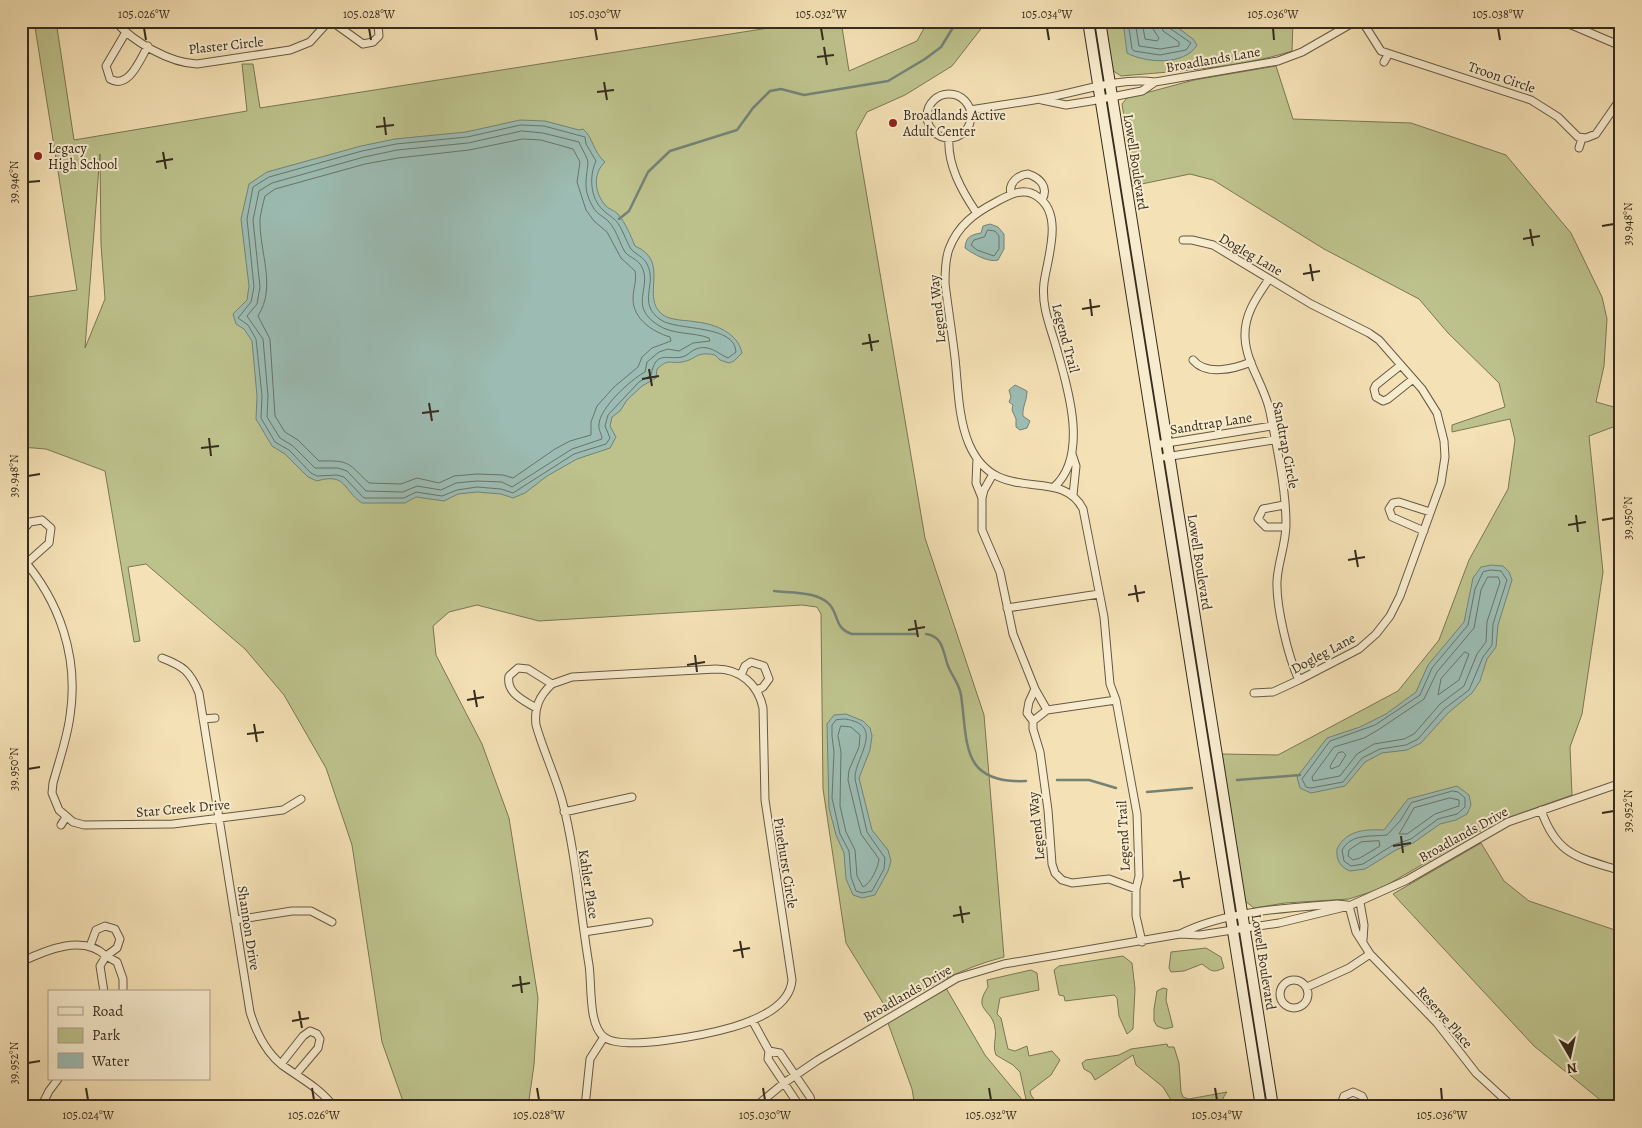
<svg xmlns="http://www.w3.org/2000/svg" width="1642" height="1128" viewBox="0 0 1642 1128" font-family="Alegreya,serif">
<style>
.green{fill:#bdc28c;stroke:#7a7754;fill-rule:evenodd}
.water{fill:#9cbcb3;stroke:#748277}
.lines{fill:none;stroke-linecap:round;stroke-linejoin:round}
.shore{stroke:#6a7468;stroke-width:1}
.stream{stroke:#748277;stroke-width:2.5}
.street-casing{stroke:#665943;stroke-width:9}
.secondary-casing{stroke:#372c1d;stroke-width:12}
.street{stroke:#f8eccf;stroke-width:7}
.secondary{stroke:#f8eccf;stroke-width:10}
.ticks{fill:none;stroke:#372c1d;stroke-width:2}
.poi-dot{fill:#8f2418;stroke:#f8eccf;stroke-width:2}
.labels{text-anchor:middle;stroke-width:4;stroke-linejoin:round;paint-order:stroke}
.street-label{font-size:14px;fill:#372c1d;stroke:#f8eccf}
.poi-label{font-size:14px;fill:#372c1d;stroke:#f8eccf;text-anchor:start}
.neatline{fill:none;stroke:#372c1d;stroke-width:2}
.ticks-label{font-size:12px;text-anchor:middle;fill:#372c1d}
</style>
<rect width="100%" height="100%" fill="#f4e1b5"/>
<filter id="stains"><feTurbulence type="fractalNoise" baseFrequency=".004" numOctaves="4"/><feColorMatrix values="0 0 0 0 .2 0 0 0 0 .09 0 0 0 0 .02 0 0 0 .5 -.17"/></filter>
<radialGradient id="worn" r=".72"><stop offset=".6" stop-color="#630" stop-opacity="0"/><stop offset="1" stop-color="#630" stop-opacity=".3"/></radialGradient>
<path class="green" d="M34 21H56L74 140 247 111 242 64H253L260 108 813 21H841L849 71 917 41 928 21H987L952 66 905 95 867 112 856 132 925 538 984 715 1004 957C961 968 925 988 888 1011L846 943 823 789 821 614 817 607 802 605 539 621 477 605 449 612 433 626 436 655 482 744 509 818 538 998 534 1065 528 1107H405L382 1042 352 845 326 768 284 695 245 649 146 564 128 567 140 641 134 642 105 471 46 449 21 447V298L77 290ZM100 154 101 244 105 299 85 348Z
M1105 21H1293L1292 51C1239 68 1178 71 1121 76L1112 70Z
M1276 66 1293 119 1411 123 1506 155 1571 233 1602 297 1607 319 1604 366 1596 402 1621 409V424L1589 436 1603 572 1582 714 1570 747 1572 795 1496 822 1380 889 1349 899 1285 903 1254 908 1245 901 1222 754 1278 755 1398 691 1439 640 1469 560 1508 489 1515 440 1510 419 1452 432V425L1505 407 1499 383 1448 333 1419 299 1324 249 1213 180 1190 174 1132 186 1130 155 1122 104 1127 98 1194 80Z
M1481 843 1504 881 1529 901 1621 932V1107H1609L1534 1046 1393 894Z
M1206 948 1221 957 1224 968C1211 974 1211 970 1202 964L1184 971 1171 972 1169 968 1171 952Z
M1123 956 1132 963 1135 989 1133 1029 1127 1034 1119 1016 1117 998 1114 995 1065 1001 1064 996 1059 995 1054 970 1059 966Z
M1031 970 1037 973 1039 990 1000 998 997 1014 1001 1018 1008 1049 1015 1051 1027 1046 1029 1056 1052 1051 1060 1060 1051 1075 1030 1091 1031 1095 1039 1107 1027 1104 1020 1072 1013 1065 996 1055C992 1045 997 1038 995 1028 992 1008 972 1011 988 987L987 980Z
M946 988 985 1055 1028 1107H915L912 1089 888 1023Z
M1163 988 1167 989 1166 1000 1173 1027 1165 1029 1157 1026 1154 1021V1009L1157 991Z
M1167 1044 1168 1047H1174L1179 1063 1181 1092 1183 1097 1189 1099 1227 1092 1223 1098 1225 1107H1166L1171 1100 1163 1087 1136 1065 1133 1055 1095 1080 1091 1073 1084 1069 1082 1063 1086 1060 1119 1055 1131 1049Z"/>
<path class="water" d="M1123 21H1169L1193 39 1197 45C1185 66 1145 63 1127 53Z
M520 120 545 121 579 130 583 129C593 137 593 152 605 162 593 173 594 192 605 205 608 209 614 210 618 214 626 224 630 234 635 246 672 262 639 297 663 315 672 321 687 320 697 322 715 324 738 333 742 353L734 361 729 363 720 360 715 355C695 351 698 359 682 362 669 364 669 358 657 369L656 378 642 386 627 400 620 411 612 417 610 426 616 437 610 448 577 459 547 476 525 493 513 498 501 494 477 492 458 494 444 501 416 497 405 503H362C343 491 347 472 317 481L308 477 285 454 272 446 256 419 257 396 252 341 244 329 236 324 233 314 247 300 249 286 241 219 249 184 267 172 361 146 395 139 466 132Z
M990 224 998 227 1004 234V249L998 260C989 263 973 254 965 248 966 237 970 235 981 233L983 226Z
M1015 385 1027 391C1027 401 1022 407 1023 416L1030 421 1027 428 1020 430 1016 427V419L1012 410 1013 405 1009 402 1011 397 1009 390Z
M1491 565 1503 566 1509 572 1512 580 1498 625 1496 647 1487 659 1480 681 1472 693 1448 713 1421 743 1407 750 1382 753 1365 762 1345 786 1311 793 1300 788 1297 777 1327 738 1360 727 1386 714 1416 692 1428 665 1464 622 1473 578 1481 567Z
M846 714 863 721 870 728 872 736 870 750 859 778 872 830 888 850 891 861 888 871 875 895 862 898 853 895 846 879 844 853 836 835 829 808 827 724 834 715Z
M1457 786 1469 795 1471 805 1467 814 1456 820 1440 824 1413 843 1396 850 1365 869 1350 871C1340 867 1336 860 1337 849 1346 830 1366 829 1384 830L1408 799Z"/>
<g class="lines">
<path class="shore" d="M1128 21 1132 49 1134 51 1160 55 1186 50 1191 43 1168 27 1166 21
M1135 21 1139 46 1160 49 1179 46V42L1163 31 1160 21
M1142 21 1145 39 1157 41 1159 38 1153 29 1152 21
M521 125 544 126 585 137 586 144 596 161C589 176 590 198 603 210 609 216 615 218 619 225 623 231 628 245 631 249 636 255 643 256 647 264 658 284 636 303 661 320 677 331 735 324 736 352L728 358C717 353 709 344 696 349 690 351 688 356 682 357 666 360 656 350 651 375L639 382 608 415 605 426 610 438 606 444 574 454 513 493 501 489 477 487 457 490 442 496 416 492 404 498H364L344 477 337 475 317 476 311 473 289 450 275 442 261 418 262 396 256 339 248 325 238 318 251 302 254 287 247 219 253 187 269 177 362 151 396 144 467 137Z
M522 131 543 133 579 142C581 148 588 158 588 163 586 181 583 190 593 207 597 215 604 216 609 222 617 231 619 242 625 252 630 258 638 259 642 267 652 288 628 306 658 325 672 335 694 332 709 338L710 341 693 343 679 351 668 349 659 352 647 362 645 372C630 380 600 408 599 424 598 430 602 434 602 439L572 449 512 487 502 482 477 481 456 483 441 490 417 486 403 492 366 491 347 471 338 468H315L293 446 280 438 267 417 268 396 263 339 247 316 257 304 260 287 253 220 259 191 272 183 364 157 397 150 468 143Z
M523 139 541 140 573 149 580 162 577 182 586 210 594 221 607 232 621 258 635 271C637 281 633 289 633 299 633 319 653 332 670 337L671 341 652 348 642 357 638 367 614 387 597 406 591 422V435L570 441 555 449 513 478 503 475 477 474 454 476 439 483 417 478 401 484 369 483C348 464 352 460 319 461L298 440 285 432 275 416 270 339 258 316C277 286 259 252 260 219 261 212 263 203 265 196L275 189 365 164 398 158 469 150Z
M988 230 995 231 999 236V249L994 256 977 250 971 245 974 240 984 237Z
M1491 570 1501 571 1507 580 1493 624 1492 645 1483 657 1469 690 1444 709 1418 739 1406 745 1380 749 1362 758 1343 782 1311 788 1306 787 1302 779 1330 741 1375 725 1420 695 1432 668 1468 625 1475 589 1483 572Z
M1488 577H1498L1500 582 1487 622 1486 642 1477 654 1464 686 1440 704 1414 734 1404 739 1374 744 1357 754 1340 776 1313 781 1312 777 1334 747 1364 738 1378 730 1424 699 1437 672 1474 628 1481 590Z
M1465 652 1469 654 1459 680 1438 695 1441 679Z
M845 719C887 725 854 758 855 779L867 832 885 858 884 869 872 891 862 893 856 891 851 877 849 851 840 834 832 798 834 752 832 736V725L836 720Z
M841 726 851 727 860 735 859 747 849 770 848 780 861 834 879 859C878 868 871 883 863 887L857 876 855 850 846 832 840 806 841 752 838 736Z
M1343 752 1346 755 1339 766 1331 769 1330 766 1338 753Z
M1453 791 1458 792 1465 798V807L1457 814 1438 819 1411 839 1393 845 1363 864 1351 866 1344 861 1342 850C1352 833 1370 837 1387 835L1400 821 1411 803Z
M1450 798 1459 800V806L1435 814 1407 834H1399L1414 808Z
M1379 841 1380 846 1360 858 1353 860 1348 856 1349 850 1361 842Z"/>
<path class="stream" d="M619 219 629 211 648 172 670 151 737 130 753 108 770 91 781 89 804 95 888 81 925 59 941 47 957 21
M774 591C791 593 818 591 830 605 839 616 835 629 852 634H917
M926 634C942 636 943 650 947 663 950 674 959 682 961 695 968 743 960 784 1026 781
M1057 780H1089L1116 788
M1237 780 1300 775
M1147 792 1192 788"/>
<defs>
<path id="street" d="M115 21C133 42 170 63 197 64L290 50 310 42 329 21
M331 21 363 44 373 42 379 36 378 25 375 21
M1362 21 1381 51 1531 100 1558 117 1578 137 1586 138 1596 134 1621 98
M1562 21 1621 46
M126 32 106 66 110 79C129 90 140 59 148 46
M1384 62 1388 55
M927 116a22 22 0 1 1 44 0a22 22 0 1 1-44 0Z
M1042 100 1066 105 1091 101 1142 91 1155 82
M970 110C993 106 1017 103 1040 99 1077 93 1117 77 1155 82L1278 61 1302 52 1356 21
M949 138C947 165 962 191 976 212
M1579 148 1582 138
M1011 194C1008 183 1018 175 1028 174 1040 178 1049 187 1042 200
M1183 240H1192L1213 245 1311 304 1369 333 1379 340 1422 389 1437 413 1444 441 1445 457 1441 483 1400 596 1390 616 1376 634 1359 649 1299 680 1273 692 1254 693
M1269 279C1257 297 1244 314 1245 337 1246 364 1265 386 1270 412 1277 447 1286 490 1286 524 1286 544 1278 562 1277 581 1276 606 1288 657 1299 680
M1193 360C1206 376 1234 369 1251 362
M1401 365 1376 385 1374 389 1376 397 1383 401 1388 399 1413 379
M1155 445 1272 426
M1072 454 1076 466 1073 495
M1165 457 1274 440
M977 459 976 483 982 498 984 490 993 474
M1054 487C1089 456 1068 388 1057 350 1051 328 1041 307 1044 283 1047 259 1064 215 1038 197 1024 186 1009 195 996 202 975 213 958 225 949 249 945 260 945 272 945 283 948 308 952 333 955 358 958 386 958 418 969 444 997 509 1060 464 1083 509L1104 617 1110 684 1116 700 1137 814 1139 876 1136 889V916L1142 942
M982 498V530L1000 572 1013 634 1035 689 1047 710
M1284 505 1263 509 1258 519 1266 527H1286
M1424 531 1392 517 1389 509 1393 503 1399 502 1430 512
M21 532 30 522 42 520 51 528 49 543 21 568
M21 557C60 601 79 658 70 716 67 739 59 761 53 783L52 793 59 810 73 822 84 825 173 824 283 810 301 799
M1007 608 1099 594
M162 658C183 666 190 671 199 693L250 1012C256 1032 266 1052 282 1065 300 1078 320 1088 334 1107
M741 675 745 666 751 662 764 666 769 679 763 687 757 690
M1116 700 1047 710 1033 721V729L1040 752 1048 810 1052 864 1055 873 1062 880 1072 883 1109 879 1136 889
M536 708C523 700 506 693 509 676L518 668 528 669 552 684 572 677 716 669C740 669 758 684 763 708L765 800 792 980C790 1007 756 1020 733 1027 709 1034 623 1052 604 1037 588 1025 592 984 589 965 580 911 576 853 562 800 555 775 543 750 536 725 534 708 539 696 552 684
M203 719 215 718
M1033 721 1027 713 1029 702 1035 689
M1541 810C1557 856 1578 857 1621 871
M564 812 632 797
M61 825 66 817
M1360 902 1364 925 1363 940
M1349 906 1356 932 1370 954 1437 1023 1476 1073 1513 1107
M235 920 292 911H311L332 922
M584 932 649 922
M1180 934C1225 911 1286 908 1337 904L1347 905
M21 962C46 950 83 934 106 956L117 948 120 939 115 929 105 926 96 930 90 946
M1280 994a14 14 0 1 1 28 0a14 14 0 1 1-28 0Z
M1307 987 1349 968 1370 954
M104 992 100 966 106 956 117 962 123 979V992
M752 1020 769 1051 768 1059 800 1107
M769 1051 780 1053 810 1097 813 1107
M281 1064 303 1036 310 1031 317 1034 320 1039 318 1048 296 1074
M41 1107 49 1091 58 1079
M585 1107 590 1059 604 1037
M755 1107 784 1083 818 1060 957 978 1004 964 1180 934 1200 935 1279 923 1349 906 1407 880 1508 822 1621 783
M1340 1107 1344 1096 1353 1092 1362 1096 1367 1107"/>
<path id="secondary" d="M1088 21 1261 1107
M1100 21 1273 1107"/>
</defs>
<use href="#street" class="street-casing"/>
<use href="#secondary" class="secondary-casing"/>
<use href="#street" class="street"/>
<use href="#secondary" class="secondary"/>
</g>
<path class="ticks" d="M144 28 146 40M369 28 371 40M595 28 597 40M821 28 823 40M1047 28 1049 40M1273 28 1274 40M1498 28 1500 40M824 47 827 65M817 57 834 55M604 82 607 100M597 92 614 90M384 117 386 135M376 127 394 125M163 152 166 169M156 162 173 159M28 182 40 181M1602 226 1614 224M1530 229 1533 246M1523 239 1540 236M1310 264 1313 281M1303 274 1320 271M1090 299 1092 316M1082 309 1100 306M869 334 872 351M862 344 879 341M649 369 652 386M642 379 659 376M429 403 432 421M422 413 439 411M209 438 211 456M201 448 219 446M28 476 40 474M1576 515 1578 532M1602 520 1614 518M1568 525 1586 522M1355 550 1358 567M1348 560 1365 557M1135 585 1138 602M1128 595 1145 592M915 620 918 637M908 630 925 627M695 655 697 672M687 665 705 662M474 690 477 707M467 700 484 697M254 724 257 742M247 734 264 732M28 769 40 767M1602 813 1614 811M1401 836 1403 853M1393 846 1411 843M1180 871 1183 888M1173 881 1190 878M960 906 963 923M953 916 970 913M740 941 743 958M733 951 750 948M520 976 522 993M512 986 530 983M299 1011 302 1028M292 1021 309 1018M28 1063 40 1061M86 1088 88 1100M312 1088 314 1100M537 1088 539 1100M763 1088 765 1100M989 1088 991 1100M1215 1088 1217 1100M1441 1088 1442 1100"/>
<g class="poi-dot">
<circle cx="893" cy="123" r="5"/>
<circle cx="38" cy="156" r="5"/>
</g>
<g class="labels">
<g class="street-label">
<text transform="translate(226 45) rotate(-6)" y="5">Plaster Circle</text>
<text transform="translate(1213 59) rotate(-10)" y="5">Broadlands Lane</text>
<text transform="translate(1502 77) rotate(19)" y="5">Troon Circle</text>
<text transform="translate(1136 162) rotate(81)" y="5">Lowell Boulevard</text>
<text transform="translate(1251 254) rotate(30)" y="5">Dogleg Lane</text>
<text transform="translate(937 309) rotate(-96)" y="5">Legend Way</text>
<text transform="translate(1066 338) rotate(75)" y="5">Legend Trail</text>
<text transform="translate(1211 423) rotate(-9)" y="5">Sandtrap Lane</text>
<text transform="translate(1286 445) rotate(79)" y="5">Sandtrap Circle</text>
<text transform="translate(1200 562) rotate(81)" y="5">Lowell Boulevard</text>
<text transform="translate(1323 653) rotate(-28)" y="5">Dogleg Lane</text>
<text transform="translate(183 808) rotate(-5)" y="5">Star Creek Drive</text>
<text transform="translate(1036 826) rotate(-96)" y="5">Legend Way</text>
<text transform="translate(1463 834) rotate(-29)" y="5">Broadlands Drive</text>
<text transform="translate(1123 836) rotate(-93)" y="5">Legend Trail</text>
<text transform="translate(786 863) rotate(81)" y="5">Pinehurst Circle</text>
<text transform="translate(589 884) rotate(81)" y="5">Kahler Place</text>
<text transform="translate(249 928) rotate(81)" y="5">Shannon Drive</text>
<text transform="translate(1264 962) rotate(81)" y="5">Lowell Boulevard</text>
<text transform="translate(907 993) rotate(-30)" y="5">Broadlands Drive</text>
<text transform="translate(1445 1017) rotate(49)" y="5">Reserve Place</text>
</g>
<g class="poi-label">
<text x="903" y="120">Broadlands Active<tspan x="903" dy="16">Adult Center</tspan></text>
<text x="48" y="153">Legacy<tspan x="48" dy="16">High School</tspan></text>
</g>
</g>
<rect width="1642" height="1128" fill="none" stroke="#f4e1b5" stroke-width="55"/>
<rect x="48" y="990" width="162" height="90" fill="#f8eccf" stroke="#ab9f88"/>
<rect x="58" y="1007" width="25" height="8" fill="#f8eccf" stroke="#ab9f88"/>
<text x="92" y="1016" font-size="15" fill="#372c1d">Road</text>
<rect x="58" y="1028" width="25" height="15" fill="#bdc28c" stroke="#ab9f88"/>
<text x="92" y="1040" font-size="15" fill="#372c1d">Park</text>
<rect x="58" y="1053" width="25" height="15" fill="#9cbcb3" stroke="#ab9f88"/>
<text x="92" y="1066" font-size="15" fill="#372c1d">Water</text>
<g transform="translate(1570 1056) rotate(171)" stroke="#f8eccf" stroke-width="4" paint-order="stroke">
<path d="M0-4L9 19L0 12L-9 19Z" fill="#372c1d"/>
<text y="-8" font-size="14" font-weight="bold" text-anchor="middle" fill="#372c1d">N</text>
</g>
<rect x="28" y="28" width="1586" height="1072" class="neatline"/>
<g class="ticks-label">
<text x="144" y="18">105.026°W</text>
<text x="369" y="18">105.028°W</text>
<text x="595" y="18">105.030°W</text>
<text x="821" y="18">105.032°W</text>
<text x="1047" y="18">105.034°W</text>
<text x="1273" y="18">105.036°W</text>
<text x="1498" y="18">105.038°W</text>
<text transform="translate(14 182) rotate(-90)" y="4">39.946°N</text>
<text transform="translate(1628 224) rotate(-90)" y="4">39.948°N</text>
<text transform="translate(14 476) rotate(-90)" y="4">39.948°N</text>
<text transform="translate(1628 518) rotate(-90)" y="4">39.950°N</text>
<text transform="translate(14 769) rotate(-90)" y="4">39.950°N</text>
<text transform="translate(1628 811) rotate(-90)" y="4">39.952°N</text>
<text transform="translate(14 1063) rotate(-90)" y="4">39.952°N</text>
<text x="88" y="1119">105.024°W</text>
<text x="314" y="1119">105.026°W</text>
<text x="539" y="1119">105.028°W</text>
<text x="765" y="1119">105.030°W</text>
<text x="991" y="1119">105.032°W</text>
<text x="1217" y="1119">105.034°W</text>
<text x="1442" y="1119">105.036°W</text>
</g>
<rect width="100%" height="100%" filter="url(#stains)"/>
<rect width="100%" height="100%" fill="url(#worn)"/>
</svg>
